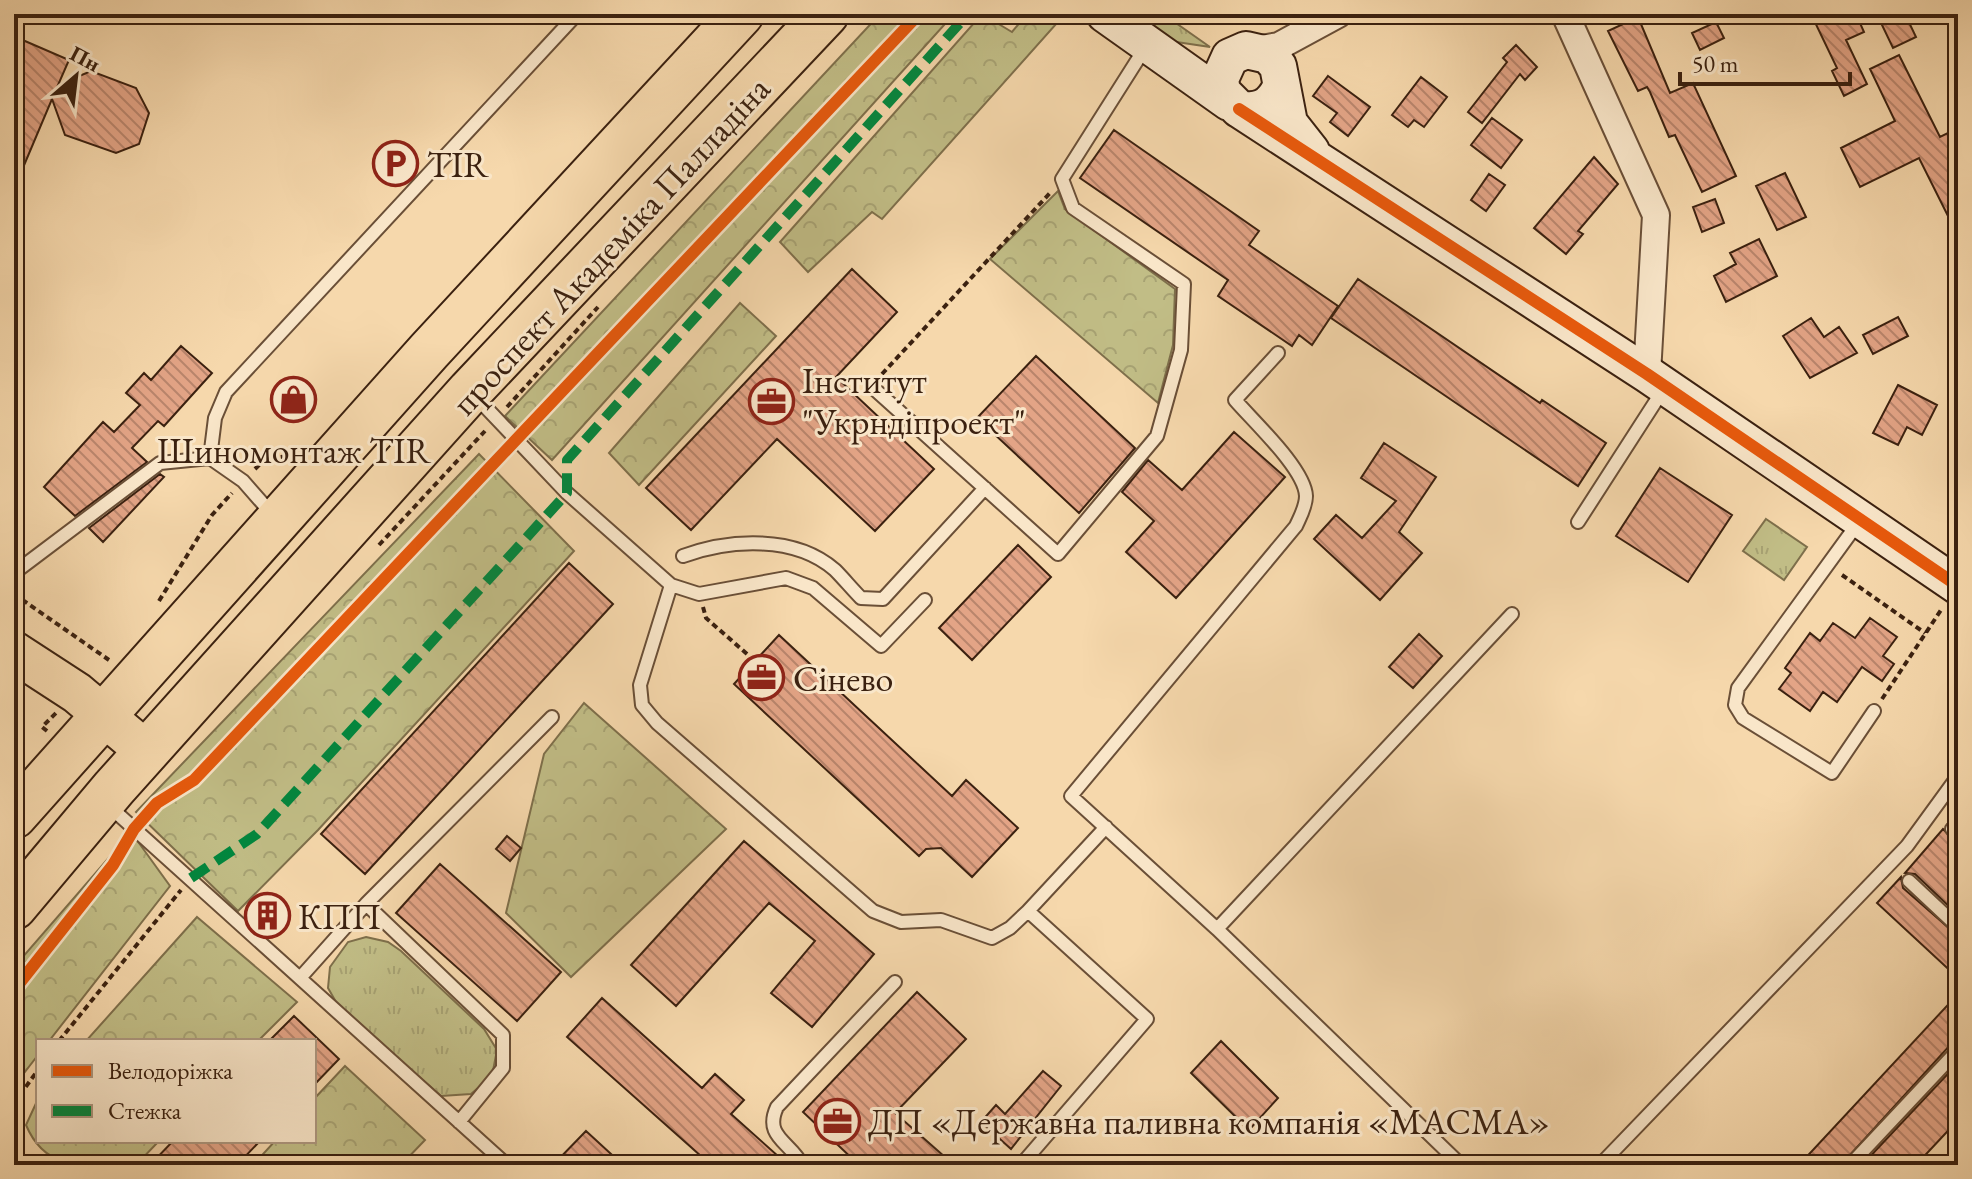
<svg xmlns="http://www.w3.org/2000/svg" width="1972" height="1179" viewBox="0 0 1972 1179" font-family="'EB Garamond',serif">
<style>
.grass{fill:url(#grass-tufts);stroke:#7e6f4b;stroke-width:2}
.forest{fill:url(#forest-crowns);stroke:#7e6f4b;stroke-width:2}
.building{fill:url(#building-back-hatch);stroke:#3b2110;stroke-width:2}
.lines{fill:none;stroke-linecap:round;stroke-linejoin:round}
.lane-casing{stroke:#6a4f37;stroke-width:16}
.street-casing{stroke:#6a4f37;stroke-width:30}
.secondary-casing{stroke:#3b2110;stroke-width:40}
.primary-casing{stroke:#3b2110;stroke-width:44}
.highway-casing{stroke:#3b2110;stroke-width:48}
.path{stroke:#3b2110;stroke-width:4;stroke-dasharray:6 4;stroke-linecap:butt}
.lane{stroke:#f9e6c9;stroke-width:12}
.street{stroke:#f9e6c9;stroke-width:26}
.secondary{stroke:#f9e6c9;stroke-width:36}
.primary{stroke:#f6d8ac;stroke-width:40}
.highway{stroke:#f6d8ac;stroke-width:44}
.quiet{stroke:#00873e;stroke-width:10;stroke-dasharray:20 10;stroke-linecap:butt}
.cycleway-casing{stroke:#f9e6c9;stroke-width:17}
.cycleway{stroke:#e8590c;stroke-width:12}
.labels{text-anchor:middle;stroke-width:6;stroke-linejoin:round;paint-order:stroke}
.poi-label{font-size:36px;fill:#3b2110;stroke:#f9e6c9;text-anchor:start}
.street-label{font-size:36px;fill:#3b2110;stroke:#f9e6c9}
</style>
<defs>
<pattern id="grass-tufts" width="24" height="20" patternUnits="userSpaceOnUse" patternTransform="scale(2)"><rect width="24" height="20" fill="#c1bd86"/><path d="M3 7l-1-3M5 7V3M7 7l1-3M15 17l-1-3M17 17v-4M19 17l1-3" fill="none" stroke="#a7a273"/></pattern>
<pattern id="forest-crowns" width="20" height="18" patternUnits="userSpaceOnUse" patternTransform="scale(2)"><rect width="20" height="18" fill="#c1bd86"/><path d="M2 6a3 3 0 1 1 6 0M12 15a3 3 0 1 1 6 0" fill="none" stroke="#a7a273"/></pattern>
<pattern id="building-back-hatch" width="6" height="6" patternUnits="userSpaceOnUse" patternTransform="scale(2)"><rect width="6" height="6" fill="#e3a486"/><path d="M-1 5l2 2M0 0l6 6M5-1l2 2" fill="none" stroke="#b9856c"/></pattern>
</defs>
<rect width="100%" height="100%" fill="#f6d8ac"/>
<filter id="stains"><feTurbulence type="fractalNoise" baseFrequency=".0025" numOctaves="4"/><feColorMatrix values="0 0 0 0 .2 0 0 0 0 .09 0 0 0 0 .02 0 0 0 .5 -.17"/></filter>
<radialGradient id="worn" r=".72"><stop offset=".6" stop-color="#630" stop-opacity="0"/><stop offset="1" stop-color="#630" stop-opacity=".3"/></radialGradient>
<path class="grass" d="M1129 14H1163L1210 47 1170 41Z
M1766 519 1807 547 1784 580 1743 551Z
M366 937 388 942 401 951 484 1029 497 1050 492 1076 471 1094 441 1096 340 1009 328 988 330 967 348 942Z"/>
<path class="forest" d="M880 14H954L552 460 505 416Z
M982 14 1012 32 1027 14H1065L882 219 872 212 808 272 780 242Z
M1058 191 1065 209 1175 289 1173 345 1158 403 990 259Z
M740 303 776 336 639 485 609 453Z
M479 454 574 551 318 830 238 911 136 812Z
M584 703 726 829 571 977 506 913 544 754Z
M131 832 170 886 49 1041H38V1055L14 1086V967Z
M197 917 297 1002 258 1041H86Z
M345 1066 425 1140 401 1165H253L275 1141H314V1099Z
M38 1099V1141H159L136 1165C90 1165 47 1175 26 1125Z"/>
<path class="building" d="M1811 14H1856L1864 32 1846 40 1867 84 1844 96 1832 71 1837 68Z
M1905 14 1916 37 1893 48 1882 25Z
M1638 17 1670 93 1693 83 1736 176 1702 192 1675 135 1669 137 1650 92 1647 87 1638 91 1608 31Z
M1716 22 1724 38 1700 50 1692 33Z
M18 38 69 60 58 85 91 71 136 88 149 113 139 144 116 153 65 135 52 99 14 189V48Z
M1516 45 1537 67 1525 80 1520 74 1482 123 1468 112 1507 62 1503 58Z
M1899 55 1940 137 1958 128V236L1919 158 1860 187 1841 148 1895 121 1870 69Z
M1328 76 1370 107 1348 136 1330 122 1337 113 1313 96Z
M1421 77 1447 97 1424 127 1414 120 1408 127 1392 115Z
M1492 118 1522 140 1501 168 1471 145Z
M1114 130 1259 231 1249 245 1338 306 1312 345 1299 335 1292 346 1218 296 1228 280 1080 178Z
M1594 157 1618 184 1578 231 1583 234 1566 254 1534 228Z
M1785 173 1806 217 1777 230 1756 186Z
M1489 174 1505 185 1486 211 1471 200Z
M1715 199 1724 223 1702 232 1693 207Z
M1759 239 1777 276 1726 302 1714 276 1736 264 1730 253Z
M852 269 897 312 836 377 934 469 875 531 777 439 691 530 646 488Z
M1358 279 1540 403 1542 400 1606 443 1578 486 1331 318Z
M1898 317 1908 336 1873 354 1863 335Z
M1811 318 1824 337 1839 327 1857 353 1810 378 1783 336Z
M181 346 212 373 164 426 158 421 132 448 147 462 75 516 44 487 103 422 114 432 140 405 126 393 144 373 151 380Z
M1036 356 1135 448 1079 513 977 418Z
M1898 385 1937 405 1922 435 1907 427 1898 445 1873 433Z
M1234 432 1285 477 1176 598 1126 552 1154 521 1122 492 1148 460 1182 490Z
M1384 443 1436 477 1399 532 1422 553 1380 600 1314 539 1336 515 1362 538 1396 501 1361 478Z
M1660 468 1732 515 1688 582 1616 536Z
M160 474 164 477 103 542 89 528Z
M1018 545 1051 577 972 660 939 628Z
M569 563 613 604 365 874 321 834Z
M1870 618 1897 637 1883 656 1894 664 1882 681 1862 667 1837 702 1823 692 1810 711 1779 689 1791 673 1785 668 1810 633 1820 641 1833 623 1855 638Z
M1419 634 1442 656 1413 688 1389 667Z
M779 635 952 796 966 780 1018 828 972 877 941 848 926 849 919 856 734 684Z
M1943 829 1958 844V915L1915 874 1905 873Z
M507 836 521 848 510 861 496 849Z
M744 841 874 954 812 1027 771 993 815 941 769 903 676 1006 631 965Z
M440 864 561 972 517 1021 396 913Z
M1901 877 1903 888 1958 936V978L1877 903Z
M262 897 289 919 274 936 248 914Z
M917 992 966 1039 895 1113 954 1165H859L803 1112Z
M1958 994V1041L1951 1044 1841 1165H1799Z
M602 998 702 1088 715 1074 744 1100 731 1114 788 1165H711L567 1037Z
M294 1016 339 1059 314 1085V1041H269Z
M1221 1041 1278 1098 1249 1130 1191 1073Z
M1958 1063V1120L1916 1165H1862Z
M1043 1071 1061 1086 1011 1149 981 1122 996 1105 1005 1114Z
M586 1131 623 1165H553Z
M173 1141H260L237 1165H150Z"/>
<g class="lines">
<defs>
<path id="lane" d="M1278 353 1235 400C1253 421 1305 469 1306 496 1306 507 1300 517 1296 526L1071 796 1217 929 1461 1165
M871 386 1058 554 1157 436 1181 350 1184 284 1073 208 1062 179 1145 48
M475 396 567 493 671 585 699 594 786 578 813 588 881 646 925 600
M210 458 215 418 226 392 577 14
M1578 522 1663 390
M1858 523 1738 688 1735 705 1743 718 1832 773 1874 711
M683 556C730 539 795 535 835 570 844 579 852 589 861 598L883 599 985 488
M14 573 160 463 210 458 243 481 272 514
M671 585 640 685 642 705 657 723 873 911 901 922 941 920 992 938 1010 928 1028 911 1147 1019 1021 1165
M109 806 507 1165
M1952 829 1958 835
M1909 881 1958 927
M366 904 503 1035V1068L459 1122
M1028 911 1106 827
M1217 929 1512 614
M300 978 366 904 552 717
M802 1165C791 1142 763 1137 777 1107L895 982
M1600 1165 1907 846 1958 776
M1850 1165 1958 1050"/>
<path id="street" d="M1565 14 1656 215 1647 374
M1255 50 1279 46 1338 14"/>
<path id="secondary" d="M1105 14 1229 102
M1280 89C1271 107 1258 113 1239 109L1222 92 1220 79 1230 57 1246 50 1268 55 1278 66 1289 123 1311 151
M1239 109 1647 374 1958 586"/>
<path id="primary" d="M14 652 77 693 147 752"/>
<path id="highway" d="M14 816 429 351 741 14
M14 907 114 788 470 391 826 14"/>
</defs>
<use href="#lane" class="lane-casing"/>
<use href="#street" class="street-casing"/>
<use href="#secondary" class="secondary-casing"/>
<use href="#primary" class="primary-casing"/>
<use href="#highway" class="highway-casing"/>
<path class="path" d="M882 374 1050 193
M507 407 598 307
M255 469 265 459 289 456
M379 545 485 431
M1842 575 1925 633
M14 594 109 660
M159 601 212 515 232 493
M703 607 706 618 747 654
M1882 699 1941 610
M47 731 42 727 56 713
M59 1041 181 890
M14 1103 38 1070"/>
<use href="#lane" class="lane"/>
<use href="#street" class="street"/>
<use href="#secondary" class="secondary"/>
<use href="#primary" class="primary"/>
<use href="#highway" class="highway"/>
<path class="quiet" d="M191 878 257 834 567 493V460L968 14"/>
<defs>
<path id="cycleway" d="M1239 109 1647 374 1958 586
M14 990 113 865 134 829 157 803 194 780 919 14"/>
</defs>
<use href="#cycleway" class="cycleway-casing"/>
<use href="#cycleway" class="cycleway"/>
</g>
<defs>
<symbol id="parking-ring" viewBox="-11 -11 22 22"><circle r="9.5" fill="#f9e6c9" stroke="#8f2418" stroke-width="1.5"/><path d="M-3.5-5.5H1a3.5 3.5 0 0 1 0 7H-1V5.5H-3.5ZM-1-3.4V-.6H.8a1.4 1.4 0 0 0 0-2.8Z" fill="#8f2418"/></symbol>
<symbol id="shop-ring" viewBox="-11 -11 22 22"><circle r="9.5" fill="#f9e6c9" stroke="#8f2418" stroke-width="1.5"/><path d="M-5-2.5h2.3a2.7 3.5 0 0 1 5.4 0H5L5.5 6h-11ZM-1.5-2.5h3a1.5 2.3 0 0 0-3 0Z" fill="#8f2418"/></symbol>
<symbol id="office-ring" viewBox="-11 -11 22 22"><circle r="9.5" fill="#f9e6c9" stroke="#8f2418" stroke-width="1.5"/><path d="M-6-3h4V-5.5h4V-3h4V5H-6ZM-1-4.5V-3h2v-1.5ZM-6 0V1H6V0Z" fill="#8f2418"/></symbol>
<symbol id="building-ring" viewBox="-11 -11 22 22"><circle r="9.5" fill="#f9e6c9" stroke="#8f2418" stroke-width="1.5"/><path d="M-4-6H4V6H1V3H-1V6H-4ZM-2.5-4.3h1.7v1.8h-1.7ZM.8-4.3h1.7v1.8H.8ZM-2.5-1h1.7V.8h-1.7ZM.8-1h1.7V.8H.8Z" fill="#8f2418"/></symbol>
</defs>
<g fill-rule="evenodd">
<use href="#parking-ring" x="370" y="138" width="51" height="51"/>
<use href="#shop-ring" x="268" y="374" width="51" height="51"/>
<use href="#office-ring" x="746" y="376" width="51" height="51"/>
<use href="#office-ring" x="736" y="652" width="51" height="51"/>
<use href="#building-ring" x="242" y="890" width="51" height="51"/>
<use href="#office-ring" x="812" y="1096" width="51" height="51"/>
</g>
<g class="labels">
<g class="poi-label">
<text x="427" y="177">TIR</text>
<text x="802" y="393">Інститут<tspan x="802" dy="41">"Укрндіпроект"</tspan></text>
<text x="294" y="463" text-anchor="middle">Шиномонтаж TIR</text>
<text x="793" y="691">Сінево</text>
<text x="298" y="929">КПП</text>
<text x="868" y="1134">ДП «Державна паливна компанія «МАСМА»</text>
</g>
<g class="street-label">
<text transform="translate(610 245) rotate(-47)" y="13">проспект Академіка Палладіна</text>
</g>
</g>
<rect width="1972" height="1179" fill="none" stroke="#f6d8ac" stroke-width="48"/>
<rect x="16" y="16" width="1940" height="1147" fill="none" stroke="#3b2110" stroke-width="4"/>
<rect x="24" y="24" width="1924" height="1131" fill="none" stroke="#3b2110" stroke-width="2"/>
<rect x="36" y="1039" width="280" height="104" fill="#f9e6c9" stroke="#ad977f" stroke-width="2"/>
<rect x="52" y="1065" width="40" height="12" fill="#e8590c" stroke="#ad977f" stroke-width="2"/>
<text x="108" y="1079" font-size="24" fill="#3b2110">Велодоріжка</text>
<rect x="52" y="1105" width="40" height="12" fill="#00873e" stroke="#ad977f" stroke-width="2"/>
<text x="108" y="1119" font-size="24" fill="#3b2110">Стежка</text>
<g transform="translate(76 76) rotate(28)" stroke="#f9e6c9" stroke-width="6" paint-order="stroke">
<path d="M0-6L14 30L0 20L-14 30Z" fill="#3b2110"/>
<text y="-12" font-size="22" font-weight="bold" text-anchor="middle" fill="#3b2110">Пн</text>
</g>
<path d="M1680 72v12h170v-12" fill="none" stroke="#3b2110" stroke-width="4"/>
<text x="1692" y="72" font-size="24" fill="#3b2110" stroke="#f9e6c9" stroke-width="6" paint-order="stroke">50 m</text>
<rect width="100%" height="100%" filter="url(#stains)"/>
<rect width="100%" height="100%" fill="url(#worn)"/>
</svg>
